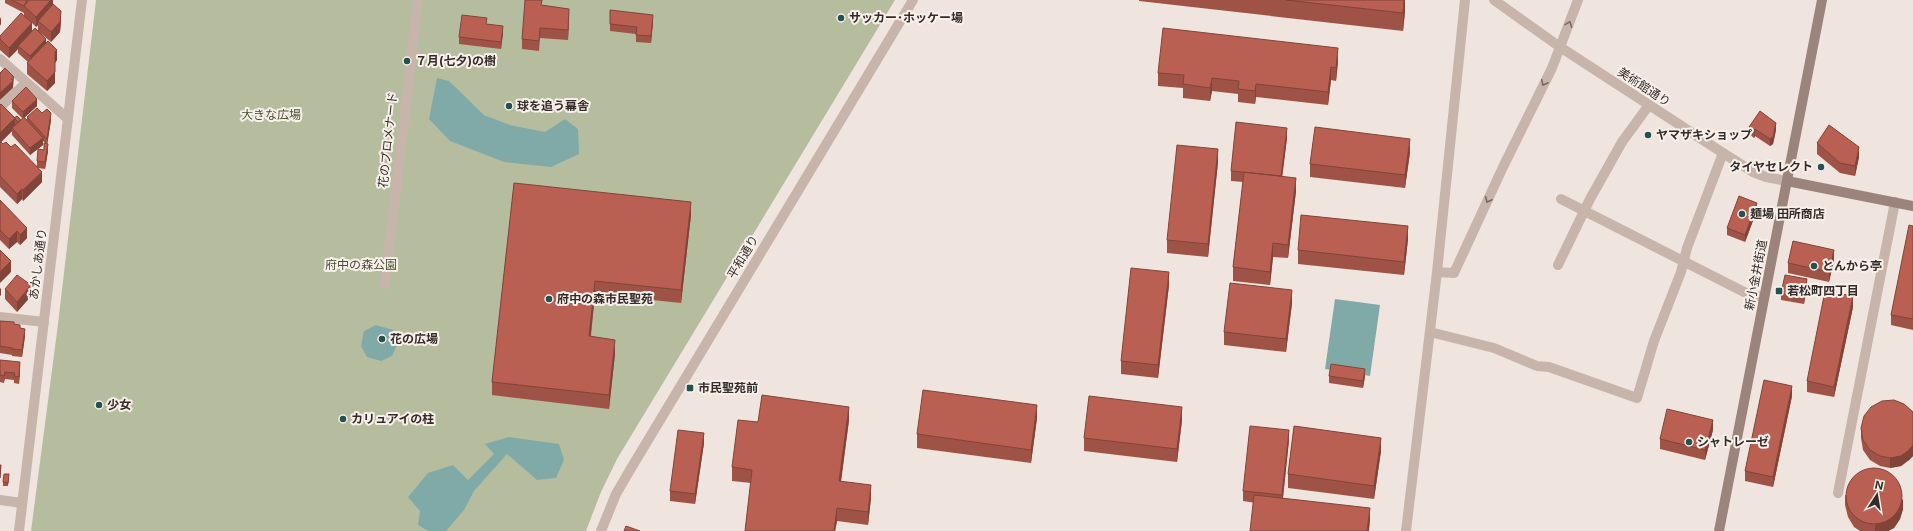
<svg xmlns="http://www.w3.org/2000/svg" width="1913" height="531" viewBox="0 0 1913 531" font-family="Inter,'Noto Sans JP',sans-serif">
<style>
.green{fill:#b6bd9f}
.water{fill:#80aaa7}
.lines{fill:none;stroke-linecap:round;stroke-linejoin:round}
.pedestrian{stroke:#c7b5ab;stroke-width:10}
.minor{stroke:#c7b5ab;stroke-width:10}
.tertiary{stroke:#c7b5ab;stroke-width:10}
.secondary{stroke:#9a847c;stroke-width:10}
.wall{fill:#9f5347}
.shaded-wall{fill:#824339}
.building{fill:#b96052;stroke:#824339}
.oneway{stroke:#776a64}
.poi-dot{fill:#235250;stroke:#f8f0ea;stroke-width:1.5}
.labels{text-anchor:middle;stroke-width:4;stroke-linejoin:round;paint-order:stroke}
.poi-label{font-size:12px;font-weight:bold;fill:#352c29;stroke:#f8f0ea;text-anchor:start}
.street-label{font-size:12px;fill:#352c29;stroke:#f8f0ea}
.park-label{font-size:12px;fill:#485130;stroke:#f8f0ea}
</style>
<rect width="100%" height="100%" fill="#f0e5de"/>
<path class="green" d="M96 0H895L617 459 601 492 586 531H31L58 324Z"/>
<path class="water" d="M437 78 449 81 484 115 510 125 545 132 565 119 578 129 579 154 551 167 504 162 450 141 429 119Z
M1335 299 1380 305 1370 376 1325 369Z
M376 325 393 330 398 343 392 356 381 361 367 357 361 346 364 331Z
M509 437 559 444 564 460 556 478 537 480 507 454 474 491 464 510 446 531H428L418 525 420 511 408 497 428 473 453 465 468 480 494 454 485 444Z"/>
<g class="lines">
<path class="pedestrian" d="M385 284 418 0"/>
<path class="minor" d="M0 59 68 119
M0 107 26 83
M1561 199 1744 292 1764 298
M1558 265 1590 199 1622 142 1649 105
M1437 272 1454 273 1503 167 1552 68 1578 0
M0 317 44 322
M1430 332 1494 348 1537 366 1549 367 1637 398 1654 341 1681 272 1687 248 1723 153
M1838 493 1895 202
M0 500 22 503
M1406 531 1437 272 1465 0"/>
<path class="tertiary" d="M1494 0 1560 47 1723 153 1753 172 1766 177 1787 181
M19 531 82 0
M601 531 616 494 630 470 913 0"/>
<path class="secondary" d="M1787 181 1913 206
M1719 531 1822 0"/>
</g>
<path class="wall" d="M5 0H53V4L61 21 60 32 51 42 38 31V25L36 27 32 23V31L46 43 57 60 55 63V83L47 91 27 74V63L28 62 18 53V49L9 58 0 50V36L24 16V13L5 3Z
M1139 0H1405V11L1403 31 1139 1Z
M542 5 569 19 568 40 540 38 539 51 522 49V39Z
M610 10 653 22 651 43 636 42V34L610 31Z
M487 24 503 33 501 49 459 44V37Z
M1338 61 1336 81 1331 80 1328 105 1256 97 1255 104 1238 102V94L1212 91 1210 101 1183 98V88L1158 86V73Z
M12 101 37 106 24 118 27 120V117L42 113 51 120 47 144 48 151 45 169 38 168 42 182 23 201 22 199 17 204 0 187V143L3 144 11 147 37 166V161L44 150 45 143 43 141V145L30 155 12 135V131L0 143 15 118 21 121 23 119 12 108Z
M1749 127 1776 130 1773 144 1770 146 1755 136 1754 138 1749 134Z
M1287 138 1282 176 1296 191 1288 258 1273 257 1270 285 1233 281V267L1243 182 1231 181V171Z
M1817 143 1859 157 1855 176 1840 173 1817 154Z
M1410 152 1405 188 1310 177V164Z
M1218 162 1208 257 1167 253V240Z
M514 183 691 215 681 303 595 294 591 336 615 354 609 409 492 395V382Z
M0 200 27 238 20 245 17 242 9 249 0 240Z
M1757 210 1745 242 1727 235V228Z
M1913 226V330L1891 325V315Z
M1408 239 1404 275 1298 264V250Z
M1834 260 1829 282 1788 273V263Z
M1169 285 1158 378 1121 374V361Z
M1807 286 1804 304 1781 300V293Z
M5 289 31 296 17 312 5 299Z
M1292 303 1286 352 1224 345V332Z
M1853 307 1834 397 1807 392V381Z
M0 321 14 324 20 328 25 336 22 357 12 356V355L0 353Z
M0 360 20 369 19 384 14 383V380L5 379 4 383 0 382Z
M1329 376H1365L1363 388 1329 383Z
M1792 396 1773 487 1745 481V471Z
M1913 412V456L1909 460 1901 466 1890 468 1880 466 1870 460 1863 450 1861 438V428Z
M1037 418 1031 463 917 448V434Z
M849 420 841 482 871 498 868 525 837 521 835 531H745L751 483 732 481V467L758 422Z
M1182 420 1177 462 1084 451V438Z
M1713 430 1705 460 1660 449V439Z
M1289 440 1283 498 1370 521 1243 501V491Z
M704 443 695 504 670 501V491Z
M1381 451 1374 499 1288 488V474Z
M9 478 8 486H3V482Z
M1845 495 1903 509 1900 519 1894 528 1888 531H1860L1854 527 1848 517 1845 505Z"/>
<path class="shaded-wall" d="M48 0H53V8L38 21V25L36 27V17Z
M1404 0H1405V11L1403 31V13Z
M569 9V19L568 40V30Z
M61 11V21L60 32 51 42V32Z
M653 15V22L651 43V36Z
M1 17V24L0 26V19Z
M32 23V33L18 46V49L9 58V48Z
M503 26V33L501 49V42Z
M46 39V46L30 64V56Z
M1338 48V61L1336 81V68Z
M57 50V60L55 63V83L47 91V81L55 52Z
M1331 67V80L1328 105V92Z
M14 77 13 88 0 100V93Z
M1212 78V91L1210 101V88Z
M1256 84V97L1255 104V91Z
M37 99V106L23 119V112Z
M51 113V120L47 146V139Z
M15 118V128H12V131L0 143V133Z
M1776 123V130L1773 144 1770 146V139Z
M1287 128V138L1281 187V177Z
M1755 129V136L1754 138V131Z
M43 138V145L30 155V148Z
M1410 139V152L1405 188V175Z
M48 144V151L45 169V162Z
M1859 147V157L1855 176V166Z
M1218 149V162L1208 257V244Z
M42 172V182L23 201V190Z
M1296 178V191L1288 258V245Z
M22 189V199L17 204V194Z
M691 202V215L681 303V290Z
M1757 203V210L1745 242V235Z
M1408 226V239L1404 275V262Z
M27 228V238L20 245V235Z
M17 231V242L9 249V239Z
M1273 243V257L1270 285V272Z
M1834 250V260L1829 282V272Z
M11 261V272L0 283V272Z
M1169 272V285L1158 378V365Z
M1807 279V286L1804 304V297Z
M595 281V294L589 349V336Z
M31 285V296L17 312V302Z
M1 288V295L0 296V289Z
M1292 290V303L1286 352V339Z
M1853 296V307L1834 397V387Z
M25 329V336L22 357V350Z
M615 340V354L609 409V395Z
M20 362V369L19 384V377Z
M1365 369V376L1363 388V381Z
M1792 386V396L1773 487V477Z
M1037 405V418L1031 463V450Z
M849 407V420L839 495V481Z
M1182 407V420L1177 462V449Z
M1713 420V430L1705 460V450Z
M1289 430V440L1282 506V495Z
M704 433V443L695 504V494Z
M1381 438V451L1374 499V486Z
M1913 445V456L1909 460 1901 466 1890 468V458Z
M871 485V498L868 525V512Z
M1903 499V509L1900 519 1894 528 1888 531H1875V525Z
M837 508V521L835 531H834Z
M1370 508V521L1369 531H1367Z"/>
<path class="building" d="M12 0H27L24 6Z
M29 0H51L36 17 24 6Z
M525 0H542L541 5 569 9 568 30 540 28 539 41 522 39Z
M1286 0H1404L1403 13Z
M53 4 61 11 60 22 51 32 38 21Z
M610 10 653 15 651 36 636 35 637 27 610 24Z
M21 13 32 23 9 48 0 39V36Z
M462 15 487 18 486 24 503 26 501 42 459 37Z
M35 28 46 39 30 56 18 46Z
M1163 28 1338 48 1336 68 1331 67 1328 92 1256 84 1255 91 1238 89 1239 81 1212 78 1210 88 1183 84 1184 75 1158 73Z
M48 41 57 50 55 52V72L47 81 27 63Z
M5 68 14 77 11 79 13 81 0 93V73Z
M26 87 37 99 23 112 12 101Z
M1 104 15 118 0 133V105Z
M37 108 42 113 47 109 51 113 47 139 27 117Z
M1760 111 1776 123 1773 137 1770 139 1755 129 1754 131 1749 127Z
M17 116 21 120 18 122 15 119V118H14Z
M24 117 43 138 30 148 12 128Z
M1236 122 1287 128 1281 176 1231 171Z
M1829 125 1859 147 1855 166 1840 163 1817 143Z
M1315 127 1410 139 1405 175 1310 164Z
M1 142 3 144 6 142 11 147 15 144 42 172 23 190 22 189 17 194 0 176V143Z
M44 143 48 144 45 162 37 161 38 149 44 150Z
M1177 145 1218 149 1208 244 1167 240Z
M1244 172 1296 178 1288 245 1273 243 1270 272 1233 267Z
M514 183 691 202 681 290 595 281 589 336 615 340 609 395 492 382Z
M1739 196 1757 203 1745 235 1727 228Z
M0 200 27 228 20 235 17 231 9 239 0 230Z
M1301 215 1408 226 1404 262 1298 250Z
M1909 225 1913 226V319L1891 315Z
M1793 241 1834 250 1829 272 1788 263Z
M0 250 11 261 0 272Z
M1131 268 1169 272 1158 365 1121 361Z
M17 275 31 285 17 302 5 289Z
M1785 275 1807 279 1804 297 1781 293Z
M1230 283 1292 290 1286 339 1224 332Z
M1825 291 1853 296 1834 387 1807 381Z
M0 321 14 322V324L20 325V328L25 329 22 350 12 349V348L0 346Z
M0 360 20 362 19 377 14 376 15 373 5 372 4 376 0 375Z
M1331 364 1365 369 1363 381 1329 376Z
M1764 380 1792 386 1773 477 1745 471Z
M923 390 1037 405 1031 450 917 434Z
M762 395 849 407 839 481 871 485 868 512 837 508 834 531H745L752 470 732 467 738 420 758 422Z
M1089 396 1182 407 1177 449 1084 438Z
M1894 400 1904 404 1913 412V445L1909 450 1901 456 1890 458 1880 456 1870 450 1863 440 1861 428 1864 416 1871 407 1882 401Z
M1667 409 1713 420 1705 450 1660 439Z
M1250 426 1289 430 1282 495 1243 491Z
M1294 426 1381 438 1374 486 1288 474Z
M678 430 704 433 695 494 670 491Z
M0 465H1L0 478Z
M1846 496a28 28 0 1 1 56 0a28 28 0 1 1-56 0Z
M4 474H9L8 483 3 482Z
M1254 495 1370 508 1367 531H1250Z
M626 526 640 531H624Z"/>
<defs><path id="oneway-chevron" d="M-2-3.5L2.5 0L-2 3.5" fill="none" stroke-width="1.6" stroke-linecap="round" stroke-linejoin="round"/></defs>
<g class="oneway">
<use href="#oneway-chevron" transform="translate(1569 24) rotate(-69)"/>
<use href="#oneway-chevron" transform="translate(1544 83) rotate(116)"/>
<use href="#oneway-chevron" transform="translate(1488 200) rotate(115)"/>
</g>
<g class="poi-dot">
<circle cx="841" cy="18" r="4"/>
<circle cx="407" cy="61" r="4"/>
<circle cx="509" cy="106" r="4"/>
<circle cx="1648" cy="135" r="4"/>
<circle cx="1821" cy="167" r="4"/>
<circle cx="1742" cy="214" r="4"/>
<circle cx="1814" cy="266" r="4"/>
<rect x="1775" y="287" width="8" height="8" rx="2"/>
<circle cx="549" cy="299" r="4"/>
<circle cx="382" cy="339" r="4"/>
<rect x="686" y="384" width="8" height="8" rx="2"/>
<circle cx="99" cy="405" r="4"/>
<circle cx="343" cy="419" r="4"/>
<circle cx="1689" cy="442" r="4"/>
</g>
<g class="labels">
<g class="poi-label">
<text x="849" y="22">サッカー･ホッケー場</text>
<text x="415" y="65">７月(七夕)の樹</text>
<text x="517" y="110">球を追う幕舎</text>
<text x="1656" y="139">ヤマザキショップ</text>
<text x="1813" y="171" text-anchor="end">タイヤセレクト</text>
<text x="1750" y="218">麺場 田所商店</text>
<text x="1822" y="270">とんから亭</text>
<text x="1787" y="295">若松町四丁目</text>
<text x="557" y="303">府中の森市民聖苑</text>
<text x="390" y="343">花の広場</text>
<text x="698" y="392">市民聖苑前</text>
<text x="107" y="409">少女</text>
<text x="351" y="423">カリュアイの柱</text>
<text x="1697" y="446">シャトレーゼ</text>
</g>
<g class="street-label">
<text transform="translate(1644 87) rotate(33)" y="4">美術館通り</text>
<text transform="translate(388 140) rotate(-84)" y="4">花のプロメナード</text>
<text transform="translate(743 257) rotate(-59)" y="4">平和通り</text>
<text transform="translate(38 264) rotate(-83)" y="4">あかしあ通り</text>
<text transform="translate(1756 275) rotate(-79)" y="4">新小金井街道</text>
</g>
<g class="park-label">
<text x="271" y="119">大きな広場</text>
<text x="361" y="269">府中の森公園</text>
</g>
</g>
<g transform="translate(1877 495) rotate(12)" stroke="#f8f0ea" stroke-width="3" paint-order="stroke">
<path d="M0-3L7 15L0 10L-7 15Z" fill="#352c29"/>
<text y="-6" font-size="11" font-weight="bold" text-anchor="middle" fill="#352c29">N</text>
</g>
</svg>
